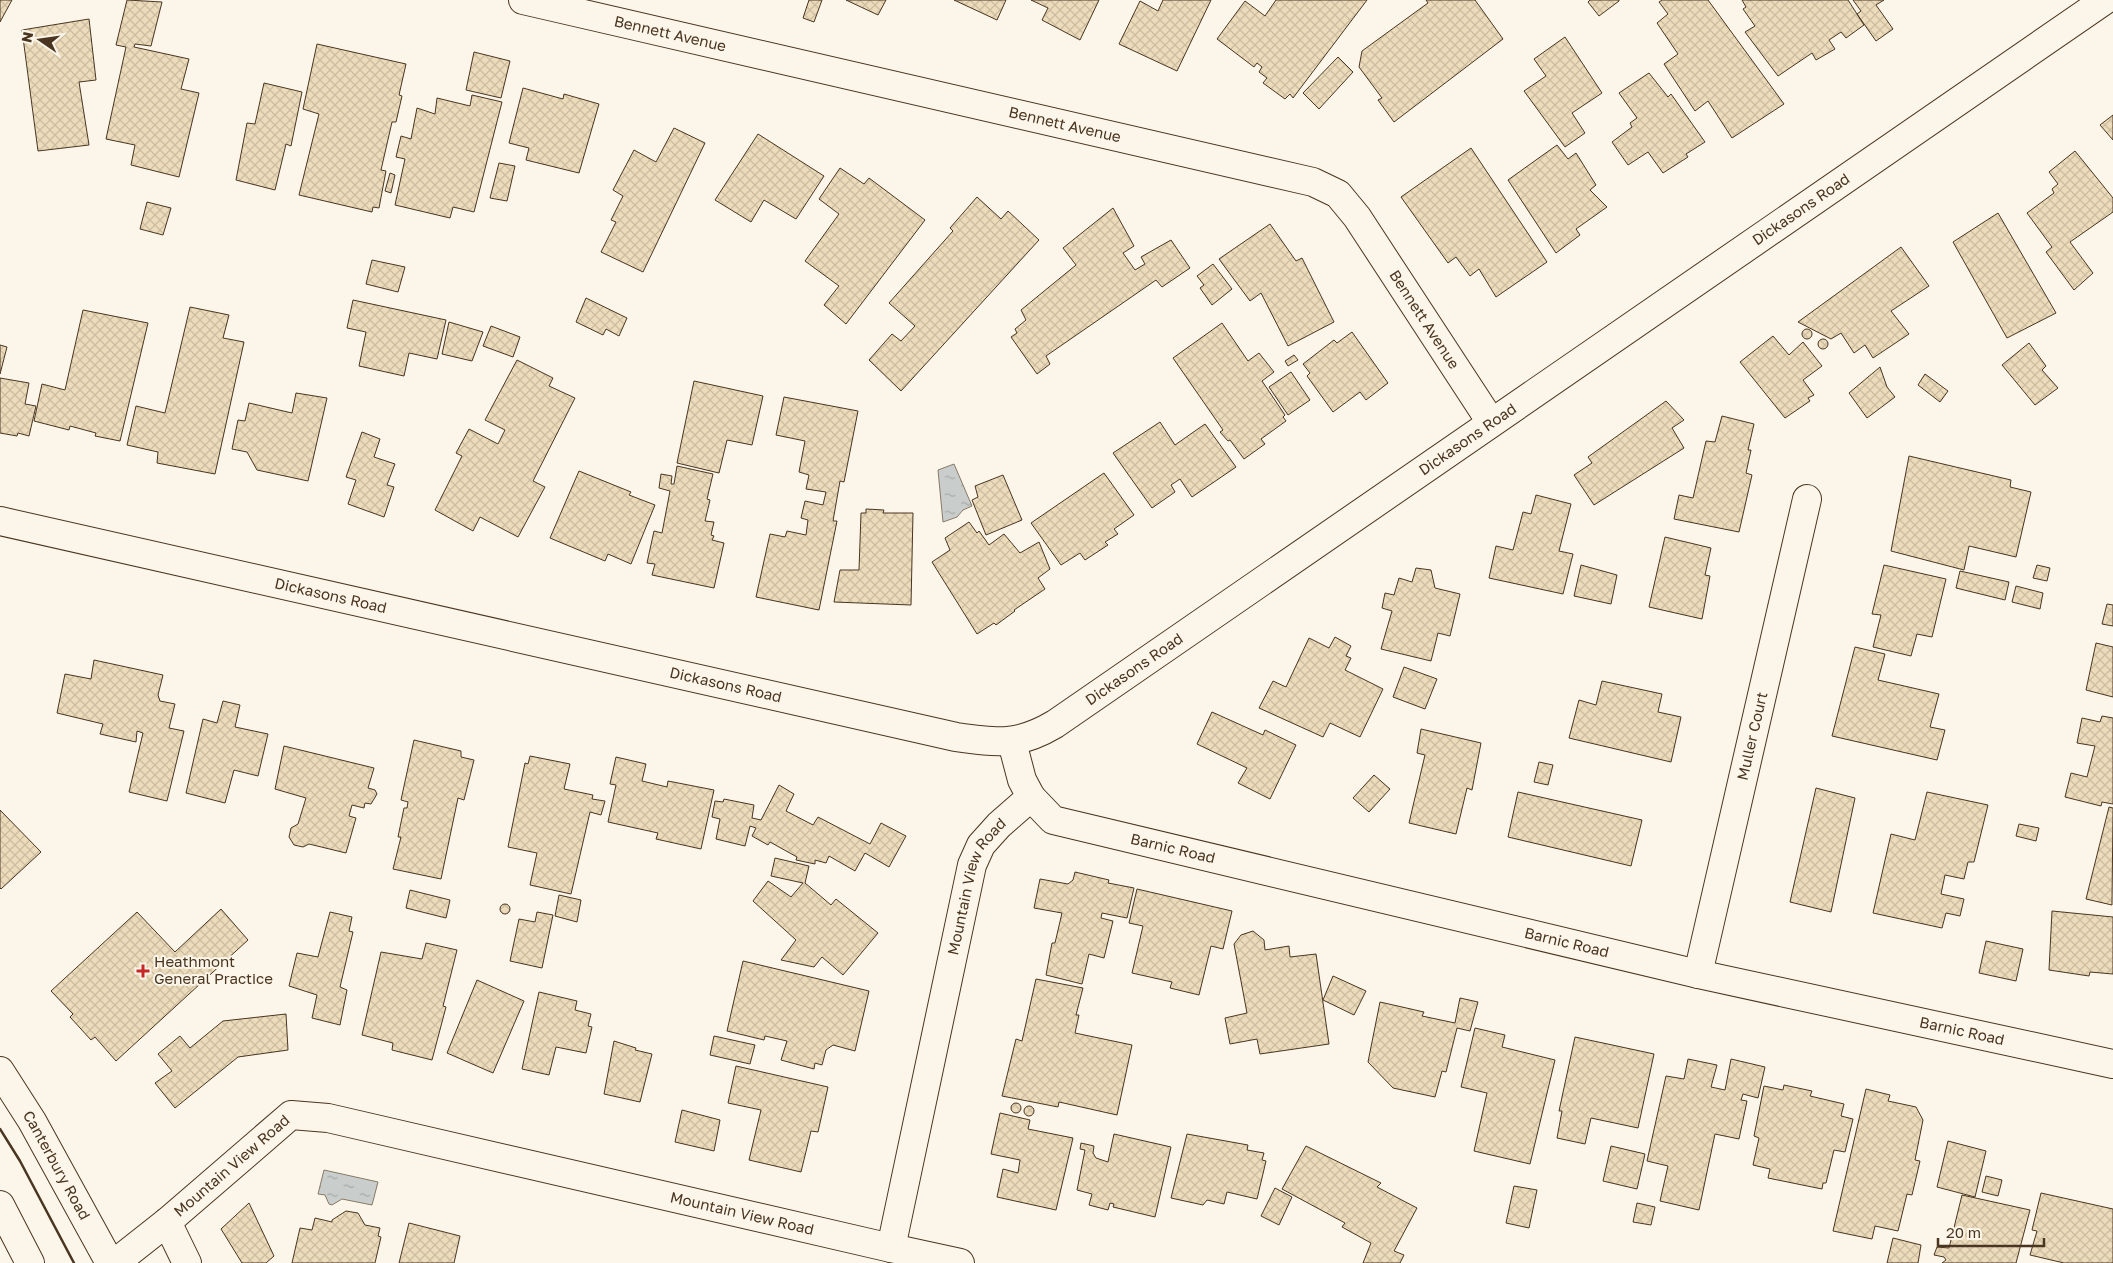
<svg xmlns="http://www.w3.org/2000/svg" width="2113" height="1263" viewBox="0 0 2113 1263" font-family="'Golos Text',sans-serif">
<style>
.water{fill:url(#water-ripples);stroke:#887966}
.building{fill:url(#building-cross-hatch);stroke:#4a3520}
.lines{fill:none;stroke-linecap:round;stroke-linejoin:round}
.minor-casing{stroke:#4a3520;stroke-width:30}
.major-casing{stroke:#4a3520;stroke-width:30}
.minor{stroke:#fbf6e9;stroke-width:28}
.major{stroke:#fbf6e9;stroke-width:28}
.wall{stroke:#4a3520;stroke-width:2.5}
.poi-dot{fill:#c62828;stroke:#fbf6e9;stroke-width:2}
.labels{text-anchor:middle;stroke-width:4;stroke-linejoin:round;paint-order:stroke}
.street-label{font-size:15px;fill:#4a3520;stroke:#fbf6e9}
.poi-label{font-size:15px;fill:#4a3520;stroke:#fbf6e9;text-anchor:start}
</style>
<defs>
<pattern id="water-ripples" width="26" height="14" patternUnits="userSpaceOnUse" patternTransform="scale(1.25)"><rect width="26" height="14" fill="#c9cecd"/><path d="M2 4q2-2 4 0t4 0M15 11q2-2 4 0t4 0" fill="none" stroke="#a5a8a6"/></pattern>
<pattern id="building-cross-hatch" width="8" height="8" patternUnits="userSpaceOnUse" patternTransform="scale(1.25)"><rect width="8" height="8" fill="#ecdcbc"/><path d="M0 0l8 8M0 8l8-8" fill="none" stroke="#ccbda1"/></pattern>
</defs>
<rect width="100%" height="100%" fill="#fbf6e9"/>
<path class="water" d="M954 464 972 506 963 510 957 517 943 522 938 470Z
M324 1170 378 1182 372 1205 342 1199 332 1205 329 1204 325 1195 318 1194Z"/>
<path class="building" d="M0 0H12L0 22Z
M127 0 162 2 151 46 135 44 134 47 189 59 181 89 199 93 179 177 131 165 135 145 106 139 126 47 116 45Z
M809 0H822L814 22 803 18Z
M846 0H886L878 15Z
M954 0H1006L997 20Z
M1031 0H1099L1080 40 1042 20 1048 8Z
M1163 0H1211L1177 71 1119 44 1140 1 1158 11Z
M1276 0H1367L1293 98 1290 94 1285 99 1263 83 1267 78 1259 72 1262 67 1257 63 1254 67 1217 39 1245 1 1265 16Z
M1426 0H1475L1503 39 1394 122 1378 100 1382 98 1359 67 1362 51 1428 3Z
M1590 0H1619V1L1599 16 1588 2Z
M1662 0H1708L1784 104 1732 138 1708 101 1695 111 1664 64 1678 54 1657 23 1668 14 1659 2Z
M1742 0H1848L1864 25 1846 38 1841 32 1829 40 1835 49 1816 60 1812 53 1778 76 1745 32 1755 26 1743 9 1746 7Z
M1853 0H1884L1876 5 1893 29 1876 41 1857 14 1861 11Z
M89 19 96 80 79 82 89 145 38 151 22 30Z
M1565 37 1602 93 1572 113 1585 133 1565 147 1524 91 1546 76 1534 59Z
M317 44 406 64 399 95 402 96 396 122H392L381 170 386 171 379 208 373 207 372 212 299 195 319 114 303 109Z
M474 52 510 61 501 98 466 90Z
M1338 57 1353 72 1319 109 1303 93Z
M1649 73 1668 97 1671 94 1705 142 1686 154 1688 157 1663 173 1648 152 1628 165 1612 142 1632 127 1630 123 1637 118 1619 93Z
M264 83 302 92 291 146 286 144 275 190 236 180 247 123 255 124Z
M523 88 563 99 564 94 599 104 579 173 526 160 529 148 509 143Z
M472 95 502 102 474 212 453 207 450 218 395 205 405 159 396 157 401 136 411 139 417 108 435 114 437 98 470 106Z
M2113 115V140L2100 125Z
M674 128 705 143 643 272 601 252 616 222 611 220 623 196 613 190 634 150 656 162Z
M758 134 824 176 796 219 764 200 751 222 715 200Z
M1557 145 1568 159 1576 153 1596 185 1590 190 1607 207 1576 229 1580 235 1556 253 1508 180Z
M1471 148 1547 262 1496 297 1479 269 1470 276 1456 257 1448 263 1401 197Z
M2075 151 2113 198V212L2070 242 2093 273 2074 290 2046 252 2052 247 2027 213 2054 193 2052 189 2058 184 2049 172Z
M499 163 515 166 507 201 490 198Z
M840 168 864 184 869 178 925 220 846 324 824 305 839 286 805 261 839 214 819 199Z
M390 173 395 175 391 193 385 191Z
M977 197 1001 219 1008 211 1039 240 901 391 869 360 892 334 901 341 915 326 889 303 953 231 950 228Z
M147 202 171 208 163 235 140 229Z
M1113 208 1134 246 1123 253 1135 270 1145 264 1141 257 1171 240 1190 268 1162 287 1156 280 1046 356 1050 364 1037 374 1011 337 1017 333 1015 329 1026 320 1021 310 1076 265 1063 248Z
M1998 213 2056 313 2007 338 1953 242Z
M1270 224 1296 261 1302 258 1334 322 1288 346 1261 293 1250 301 1219 259Z
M1901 247 1929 286 1891 311 1909 334 1873 358 1865 345 1854 353 1841 333 1831 339 1798 322Z
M372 260 405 267 398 292 366 284Z
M1213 264 1232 289 1212 305 1200 288 1204 285 1197 276Z
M586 298 627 318 619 336 606 329 603 335 576 322Z
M353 300 446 320 437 359 409 353 404 376 359 366 366 332 347 328Z
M190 307 229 315 223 338 244 342 215 474 157 463 158 452 127 445 136 406 165 413Z
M83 310 148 323 120 441 95 436 96 433 70 426 69 430 34 421 42 384 65 390Z
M449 322 483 332 472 361 442 354Z
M1222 323 1248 361 1259 353 1274 372 1262 381 1285 415 1283 417 1286 421 1261 439 1265 444 1244 459 1230 440 1228 441 1220 432 1223 430 1173 358Z
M491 326 520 337 513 357 483 346Z
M1802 334a5 5 0 1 1 10 0a5 5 0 1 1-10 0Z
M1352 332 1388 383 1366 400 1360 392 1333 412 1307 376 1310 373 1303 364 1334 340 1337 343Z
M1773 336 1789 355 1803 342 1822 366 1803 380 1814 395 1808 398 1810 401 1785 418 1740 362Z
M1818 344a5 5 0 1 1 10 0a5 5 0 1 1-10 0Z
M2029 343 2046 366 2042 370 2058 388 2035 405 2002 365Z
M0 345 7 347 0 374Z
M1294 355 1298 360 1288 366 1285 361Z
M517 360 553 378 549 386 575 398 533 481 545 487 518 537 480 517 473 531 435 510 462 456 456 453 469 429 498 444 505 430 485 420Z
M1880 367 1887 387 1895 397 1867 418 1849 393Z
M1291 372 1310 400 1288 415 1269 387Z
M1925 374 1948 391 1940 402 1918 385Z
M0 378 29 383 25 404 36 406 29 436 18 433 17 436 0 433Z
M694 381 763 396 752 445 727 440 719 473 677 463Z
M296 393 327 398 308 481 257 470 247 452 232 449 238 420 245 421 249 403 292 413Z
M784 397 858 411 844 482 840 481 833 521H837L819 610 756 597 770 534 785 537 787 531 806 535 808 520 801 518 805 501 823 505 826 492 806 489 809 475 799 472 805 441 776 435Z
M1666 401 1684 420 1672 428 1684 448 1594 505 1574 475 1592 463 1588 457Z
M1722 416 1754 424 1748 450H1751L1746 473 1752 475 1739 532 1674 519 1679 495 1693 498 1706 441 1715 442Z
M1160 422 1175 445 1205 424 1236 467 1192 497 1180 479 1171 485 1175 492 1152 508 1113 453Z
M362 432 380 439 374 457 395 464 387 485 394 487 384 517 348 504 356 480 346 477Z
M1909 456 2011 480 2010 487 2031 492 2016 557 1969 546 1964 570 1891 551Z
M677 466 713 474 707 499 710 500 705 521 714 522 711 535 714 536 712 540 724 543 714 588 652 575 655 564 647 563 654 531 662 533 670 491 659 488 661 474 672 476 671 484H674Z
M579 471 631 492 629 495 655 505 631 564 608 554 605 561 550 538Z
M1104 473 1134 515 1114 529 1118 534 1105 542 1108 545 1085 560 1080 553 1061 565 1031 523Z
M1003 475 1022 520 986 535 972 500 978 497 975 486Z
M1536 495 1571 504 1559 551 1573 554 1563 594 1489 578 1496 546 1513 550 1523 512 1531 514Z
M866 509 884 510 883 513H913L911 605 834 602 840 570H859L861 513H866Z
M969 522 977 533 979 531 989 545 1004 534 1020 553 1039 542 1050 569 1038 578 1045 589 1014 610 1015 611 996 625 994 623 977 634 932 562 950 550 945 538Z
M1665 537 1711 548 1705 575 1710 576 1702 619 1649 607Z
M1581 565 1617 575 1611 604 1574 596Z
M1884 565 1946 579 1932 637 1917 634 1911 656 1873 647 1881 615 1872 614Z
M2037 565 2050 568 2047 581 2033 578Z
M1416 568 1431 570 1435 588 1460 594 1450 636 1438 633 1431 661 1381 649 1392 611 1382 608 1385 593 1394 595 1399 578 1412 582Z
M1960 571 2009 582 2005 600 1956 588Z
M2016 586 2043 593 2040 609 2012 602Z
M2107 604 2113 605V626L2102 624Z
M1335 637 1351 646 1346 656 1351 658 1345 670 1383 689 1360 737 1330 723 1323 737 1259 708 1273 681 1286 687 1309 638 1329 648Z
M2096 643 2113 647V697L2086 690Z
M1855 647 1885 654 1878 680 1939 694 1930 727 1945 730 1937 760 1832 736Z
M94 660 163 675 158 695 160 701 175 704 169 728 184 731 167 801 129 792 143 733 137 731 136 742 100 734 103 724 57 713 65 674 91 679Z
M1404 667 1437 679 1425 709 1393 697Z
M1602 681 1662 694 1658 712 1681 717 1671 762 1569 738 1579 700 1596 705Z
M223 701 240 705 235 727 268 734 258 776 234 770 225 803 186 793 203 719 217 723Z
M1212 712 1263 735 1265 730 1296 745 1270 799 1238 783 1247 768 1197 744Z
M2102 716 2113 718V804L2102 802 2101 806 2065 797 2071 773 2087 777 2095 746 2077 743 2082 718 2100 722Z
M1421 729 1481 743 1472 790 1467 788 1456 834 1409 823 1425 755 1417 753Z
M414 740 461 751V757L474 760 464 800 458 798 441 879 393 869 401 837H398L404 808H407L408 802 401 800Z
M284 746 374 768 368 788 375 790 377 794 371 804 365 803 364 808 352 805 349 816 356 818 346 853 309 844 303 847 294 845 289 837 291 828 298 824 306 798 275 789Z
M530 756 570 764 564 789 593 795 592 799 605 801 601 815 590 812 571 894 530 885 537 853 508 847 525 763 528 764Z
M616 757 646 764 642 781 667 787 668 781 714 790 701 849 656 839 658 833 608 822 616 785 610 784Z
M1539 762 1553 765 1548 785 1534 782Z
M1374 775 1390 789 1369 812 1353 798Z
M779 785 794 794 786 811 813 825 818 817 870 844 881 823 906 836 889 867 865 853 855 871 829 856 826 863 815 860V864L796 860 797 857 770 842 768 845 752 836 756 828 750 826 745 846 716 839 720 819 712 817 715 801 723 802 724 799 754 805 752 818 761 820Z
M1816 788 1855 798 1831 912 1790 902Z
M1518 792 1642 820 1631 866 1508 837Z
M1927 792 1988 805 1974 862H1968L1964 879 1945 875 1941 894 1964 899 1960 916 1946 913 1942 928 1873 913 1891 834 1915 840Z
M2109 807 2113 808 2112 905 2086 899Z
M0 810 41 852 1 889 0 888Z
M2019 824 2039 828 2036 841 2016 836Z
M775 858 809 866 805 883 831 905 836 899 878 933 843 975 822 957 814 967 781 960 796 940 753 901 768 881 791 897 803 883 771 876Z
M1075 872 1109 880 1108 883 1134 888 1127 918 1102 913 1101 918 1113 921 1104 958 1089 954 1082 984 1046 975 1052 943H1055L1062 913 1034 908 1040 879 1068 884 1073 880Z
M1137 889 1232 911 1223 949 1211 946 1199 995 1170 988 1172 982 1132 973 1143 926 1129 923Z
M410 890 450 900 446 918 406 908Z
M559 895 581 900 577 922 555 916Z
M500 909a5 5 0 1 1 10 0a5 5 0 1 1-10 0Z
M221 909 248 940 116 1061 95 1037 91 1040 70 1017 73 1014 51 991 137 912 175 952Z
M2052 911 2113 917V974L2090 972 2089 976 2049 970Z
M330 912 352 917 349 931 353 932 340 987 347 990 340 1025 312 1018 317 995 289 986 297 953 318 957Z
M537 912 553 915 542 968 510 961 519 919 535 922Z
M1253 931 1264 940 1265 950 1289 946 1290 957 1316 954 1329 1044 1260 1054 1257 1039 1230 1044 1225 1018 1247 1013 1234 944 1241 935Z
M1986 941 2023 949 2016 981 1979 973Z
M426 943 457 950 443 1006 446 1007 432 1060 392 1050 393 1043 362 1035 381 952 422 959Z
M743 961 869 991 855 1051 833 1045 826 1050 822 1065 815 1063 814 1069 781 1060 787 1041 765 1036 764 1040 727 1031Z
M1333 976 1366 991 1354 1015 1323 1000Z
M1036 979 1083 988 1076 1015H1079L1075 1033 1132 1045 1117 1115 1059 1102 1058 1107 1002 1096 1016 1039 1022 1041Z
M477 980 524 1001 493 1073 447 1053Z
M539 992 577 1001 575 1010 591 1014 588 1026 592 1027 586 1053 556 1047 549 1075 522 1069Z
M1460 998 1478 1002 1470 1031 1457 1028 1446 1072 1442 1071 1435 1097 1393 1088 1368 1062 1380 1002 1424 1012 1422 1016 1455 1023Z
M286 1014 288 1050 238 1057 175 1108 155 1083 172 1071 158 1054 180 1036 190 1048 223 1021Z
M1475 1028 1505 1035 1502 1047 1555 1060 1530 1164 1474 1151 1487 1093 1461 1087Z
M714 1036 755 1045 750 1064 710 1055Z
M1575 1037 1654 1054 1638 1128 1591 1118 1585 1144 1557 1138 1562 1111H1559Z
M614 1041 636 1048 635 1050 652 1054 640 1102 604 1094Z
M1688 1059 1717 1065 1711 1087 1725 1090 1731 1059 1765 1067 1758 1098 1743 1094 1741 1100 1747 1101 1739 1139 1715 1134 1699 1210 1660 1201 1668 1166 1647 1161 1666 1076 1684 1079Z
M736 1066 828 1087 818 1132 811 1131 801 1172 749 1160 761 1110 728 1103Z
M1784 1085 1812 1091 1810 1096 1844 1104 1841 1116 1853 1119 1845 1152 1834 1150 1826 1183H1823L1822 1189 1768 1178 1770 1169 1753 1165 1759 1138 1754 1136 1764 1086 1783 1090Z
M1866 1089 1890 1095 1888 1101 1916 1107 1923 1120 1915 1160 1920 1161 1912 1195 1907 1194 1898 1231 1875 1226 1872 1239 1833 1231Z
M1011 1108a5 5 0 1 1 10 0a5 5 0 1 1-10 0Z
M1024 1111a5 5 0 1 1 10 0a5 5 0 1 1-10 0Z
M682 1110 720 1120 714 1151 675 1142Z
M1000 1113 1030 1120 1028 1129 1073 1138 1056 1210 997 1197 1003 1169 1018 1173 1020 1160 991 1154Z
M1114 1134 1171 1147 1155 1217 1113 1207 1114 1204 1110 1203 1108 1210 1089 1205 1092 1194 1077 1190 1085 1150 1080 1149 1081 1143 1094 1146 1093 1153 1096 1158 1108 1162Z
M1187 1134 1248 1145 1247 1150 1264 1153 1262 1160 1266 1161 1257 1199 1227 1192 1224 1204 1207 1200 1203 1205 1171 1198Z
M1948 1141 1986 1151 1975 1197 1937 1187Z
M1306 1146 1381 1183 1377 1187 1417 1208 1394 1251 1404 1255 1400 1263H1363L1371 1243 1342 1227 1345 1223 1282 1189Z
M1611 1146 1645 1154 1637 1189 1603 1181Z
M1986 1176 2002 1180 1998 1196 1982 1192Z
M1514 1186 1537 1190 1529 1228 1506 1223Z
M1275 1188 1292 1197 1279 1225 1261 1216Z
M2041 1193 2113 1209V1263H2064L2030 1255 2037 1231 2032 1230Z
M1962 1195 2030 1210 2016 1263H1942L1946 1260 1944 1257 1934 1255 1937 1247 1949 1248Z
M249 1203 274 1256 266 1263H242L221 1229Z
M1637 1203 1655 1207 1651 1225 1633 1222Z
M346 1211 358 1213 365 1225 380 1228 378 1236 381 1237 375 1263H292L300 1228 312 1230 315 1218 332 1222V1220Z
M409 1223 460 1236 454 1263H399Z
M1893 1238 1921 1245 1918 1263H1887Z"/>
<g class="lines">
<defs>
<g id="minor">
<path id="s1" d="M523 0 1313 182 1338 194 1357 217 1491 422"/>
<path id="s2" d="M0 521 956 737C998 743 1018 746 1055 724L2105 0"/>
<path id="s3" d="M1031 797 1053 820 1698 974 2113 1064"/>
<path id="s4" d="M1698 974 1807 499"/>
<path d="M167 1222 187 1263"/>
<path d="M891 1248 960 1263"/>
<path id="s5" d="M115 1263 167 1222 291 1115 328 1118 891 1248 972 865 981 845 999 825 1031 797 1022 780 1012 742"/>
</g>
<g id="major">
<path id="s6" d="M0 1071 32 1121 110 1263"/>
<path d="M0 1205 30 1263"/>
</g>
</defs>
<use href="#minor" class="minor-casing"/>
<use href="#major" class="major-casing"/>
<use href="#minor" class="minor"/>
<use href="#major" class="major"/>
<path class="wall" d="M0 1129 20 1161 74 1263"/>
</g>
<path class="poi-dot" d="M140.5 963.5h5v5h5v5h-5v5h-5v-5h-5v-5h5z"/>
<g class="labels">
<g class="street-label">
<text dy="5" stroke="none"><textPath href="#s1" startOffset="151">Bennett Avenue</textPath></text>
<text dy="5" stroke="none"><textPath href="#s1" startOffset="556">Bennett Avenue</textPath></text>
<text dy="5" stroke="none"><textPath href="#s2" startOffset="1989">Dickasons Road</textPath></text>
<text dy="5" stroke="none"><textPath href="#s1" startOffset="991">Bennett Avenue</textPath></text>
<text dy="5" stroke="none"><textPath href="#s2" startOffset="1584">Dickasons Road</textPath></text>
<text dy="5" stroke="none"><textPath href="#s2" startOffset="339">Dickasons Road</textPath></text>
<text dy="5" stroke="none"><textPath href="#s2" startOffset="1179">Dickasons Road</textPath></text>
<text dy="5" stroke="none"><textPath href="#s2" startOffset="744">Dickasons Road</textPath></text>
<text dy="5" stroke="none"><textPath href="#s4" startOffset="244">Muller Court</textPath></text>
<text dy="5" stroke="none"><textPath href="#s3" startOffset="155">Barnic Road</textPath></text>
<text dy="5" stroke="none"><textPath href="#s5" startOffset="1218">Mountain View Road</textPath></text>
<text dy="5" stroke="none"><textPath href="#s3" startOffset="560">Barnic Road</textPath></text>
<text dy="5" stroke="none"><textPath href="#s3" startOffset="965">Barnic Road</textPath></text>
<text dy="5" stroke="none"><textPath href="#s6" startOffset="110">Canterbury Road</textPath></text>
<text dy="5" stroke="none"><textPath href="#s5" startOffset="152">Mountain View Road</textPath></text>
<text dy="5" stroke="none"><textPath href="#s5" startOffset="692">Mountain View Road</textPath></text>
</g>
<g class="poi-label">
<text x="154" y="967">Heathmont<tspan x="154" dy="17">General Practice</tspan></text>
</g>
</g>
<g transform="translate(40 40) rotate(283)" stroke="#fbf6e9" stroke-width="4" paint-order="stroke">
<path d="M0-4L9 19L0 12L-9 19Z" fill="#4a3520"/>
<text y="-8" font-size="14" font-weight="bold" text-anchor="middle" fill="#4a3520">N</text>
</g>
<path d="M1938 1238v8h106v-8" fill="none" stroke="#4a3520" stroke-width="2.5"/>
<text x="1946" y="1238" font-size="15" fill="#4a3520" stroke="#fbf6e9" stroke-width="4" paint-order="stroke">20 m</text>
</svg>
